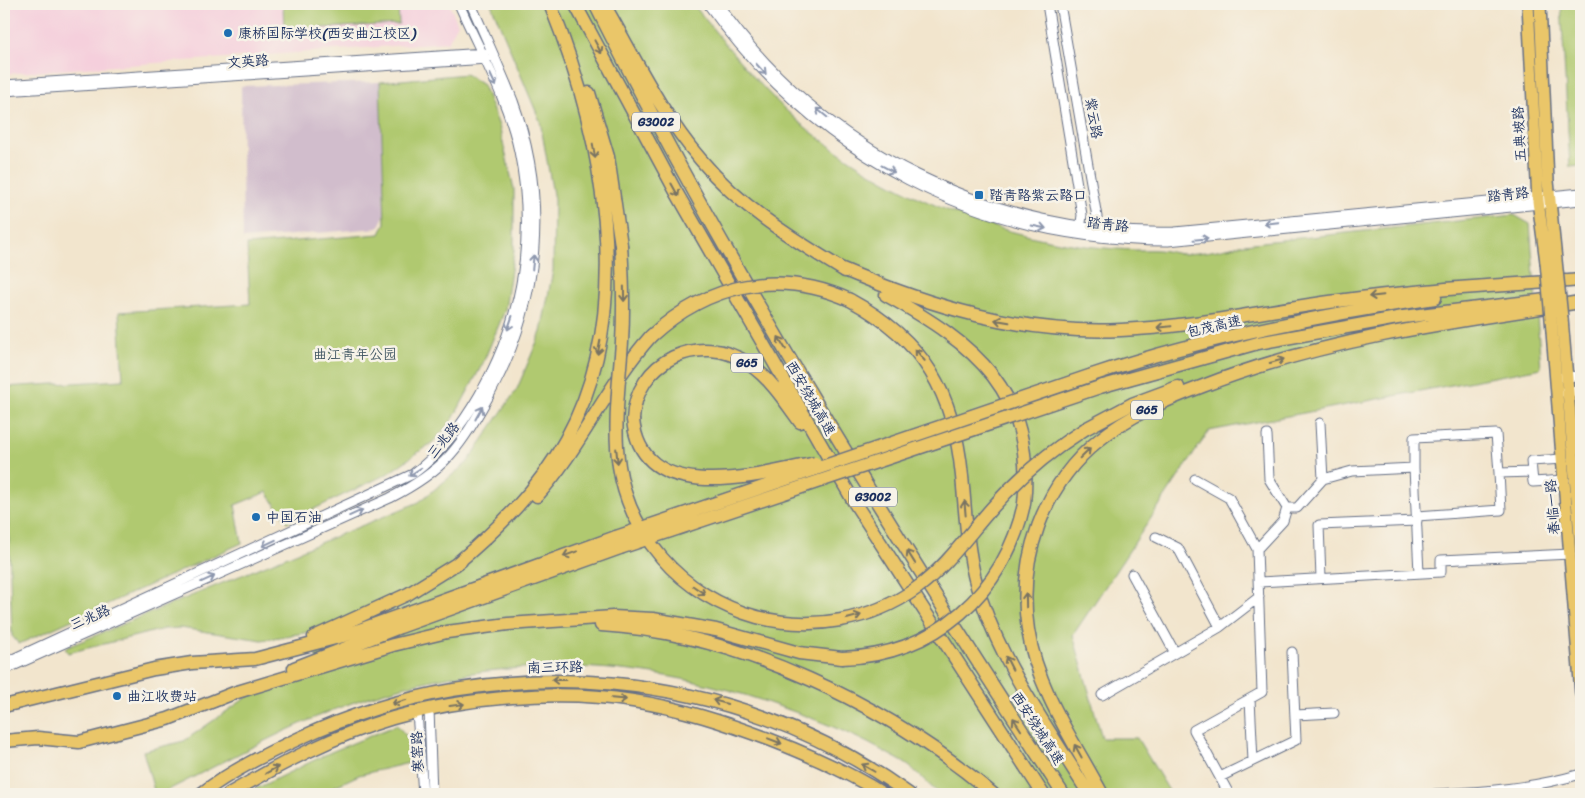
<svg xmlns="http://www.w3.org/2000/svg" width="1585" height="798" viewBox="0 0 1585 798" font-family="Sriracha,'LXGW WenKai TC',sans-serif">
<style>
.built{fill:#f5cfdc}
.industrial{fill:#d1bdcc}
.green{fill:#b0c96f;stroke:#667c66}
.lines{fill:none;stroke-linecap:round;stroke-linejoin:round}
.minor-casing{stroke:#666f85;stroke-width:11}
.major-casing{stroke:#666f85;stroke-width:14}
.highway-casing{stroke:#666f85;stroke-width:15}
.minor{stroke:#fff;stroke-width:9}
.major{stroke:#eac669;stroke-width:11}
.highway{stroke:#eac669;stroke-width:12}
.major-bridge-casing{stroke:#666f85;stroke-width:14;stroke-linecap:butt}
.highway-bridge-casing{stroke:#666f85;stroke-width:15;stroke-linecap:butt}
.major-bridge{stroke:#eac669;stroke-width:11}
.highway-bridge{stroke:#eac669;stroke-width:12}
.oneway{stroke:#787363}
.oneway2{stroke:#8d97ae}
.poi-dot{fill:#1f6fb2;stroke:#f7f3e8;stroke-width:2}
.labels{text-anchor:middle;stroke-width:5;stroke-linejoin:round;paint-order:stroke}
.shield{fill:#f7f3e8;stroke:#5d6a87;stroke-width:1}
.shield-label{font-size:12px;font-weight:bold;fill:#1b2f5e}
.poi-label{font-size:14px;fill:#1b2f5e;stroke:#f7f3e8;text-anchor:start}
.street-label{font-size:14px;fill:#1b2f5e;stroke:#f7f3e8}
.park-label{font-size:14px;fill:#405662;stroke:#f7f3e8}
</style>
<rect width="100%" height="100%" fill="#f7f3e8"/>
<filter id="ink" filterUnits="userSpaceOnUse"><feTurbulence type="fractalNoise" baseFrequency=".02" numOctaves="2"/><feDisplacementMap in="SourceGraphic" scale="10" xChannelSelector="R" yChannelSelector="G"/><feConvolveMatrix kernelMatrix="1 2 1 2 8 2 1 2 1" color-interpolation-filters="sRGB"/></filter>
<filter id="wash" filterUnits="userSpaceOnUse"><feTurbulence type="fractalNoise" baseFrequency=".0096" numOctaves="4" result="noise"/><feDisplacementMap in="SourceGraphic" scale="20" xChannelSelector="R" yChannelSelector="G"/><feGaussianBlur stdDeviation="1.12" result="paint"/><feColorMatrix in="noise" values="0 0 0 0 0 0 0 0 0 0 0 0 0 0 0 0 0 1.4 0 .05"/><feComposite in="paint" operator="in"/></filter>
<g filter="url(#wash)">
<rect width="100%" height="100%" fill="#f2e5cd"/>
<path class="built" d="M4 4H449L458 24 448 42 4 74Z"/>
<path class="industrial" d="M380 82 384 216 378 228 243 239 241 86Z"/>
<path class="green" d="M283 4H398L399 24 284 30Z
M491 4H693C726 45 759 87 799 122 892 200 1014 246 1136 250 1146 250 1156 249 1166 251 1172 252 1178 254 1184 254 1205 253 1224 249 1244 244L1514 215 1530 224 1541 368 1209 431 1073 635 1102 738H1137L1171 794H939C929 785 919 774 909 766 901 760 891 756 883 751 847 731 810 717 772 704 638 656 492 654 357 701 289 725 225 762 160 794H155L143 751 184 741 260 688 320 672 310 632 262 640 180 628 164 629 68 653 65 648 419 502 467 463 517 389 541 332 553 270 554 200 540 121Z
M1561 4H1581V166L1570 167Z
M466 74 483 85 499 126 514 189V250L505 310 483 363 453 419 433 442 387 474 287 522 267 492 235 505 242 543 19 644 12 636 4 387 123 380 119 312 250 304 247 245 380 234 385 223 380 82Z
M397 725 408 738 409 763 359 775 318 794H245L331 752Z"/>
</g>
<g filter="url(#ink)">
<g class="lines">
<defs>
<path id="minor" d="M708 4C819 158 978 240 1168 241L1581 200
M718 4C819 151 997 237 1175 232L1581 193
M1047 4 1082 215 1080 231
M1060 4 1097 217 1095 232
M4 85 484 53
M4 91 487 59
M1562 377 1581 376
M1563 392 1581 391
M1320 423 1323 479
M1267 435 1269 479 1287 508
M1414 468 1419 573
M1532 472 1531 461 1563 459
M1195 479 1229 498 1257 549
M1417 516 1501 510 1499 473
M1156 537 1178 548 1220 627
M1132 574 1175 653
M1321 578 1319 525 1417 521
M1259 582 1441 572V560L1571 554
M4 663 413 474C465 435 503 361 518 298 529 251 529 198 519 151 508 99 480 52 459 4
M4 670 390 498C447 469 460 447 490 394 540 302 549 200 513 101 500 68 485 36 471 4
M1102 695 1220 627 1259 597
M1250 699 1253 761
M429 709 432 794
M417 712 423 794
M1295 715 1334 713
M1220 777 1296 740 1292 652
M1229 794 1194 730 1262 692 1257 549 1283 521 1287 508H1297L1323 479 1352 471 1414 468V438L1496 434 1499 473 1532 472 1533 482 1565 480
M1435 794C1485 792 1533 788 1581 774"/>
<path id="major" d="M1528 4 1538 201 1546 262
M1540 4 1548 181 1556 260
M1562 318 1581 548
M1551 319 1581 694"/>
<path id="highway" d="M575 4 675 190 854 502 1043 794
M595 4C732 278 896 537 1063 794
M606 8C636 60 662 115 701 160 741 208 793 239 845 271
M589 93 608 157 621 245
M840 268C929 306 1022 335 1121 330 1194 327 1266 310 1338 301 1413 290 1489 286 1565 281
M1556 282 1581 280
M886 295C975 344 1036 392 1024 504
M850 300C924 340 954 393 962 476 966 517 967 560 981 599 1005 670 1050 731 1089 794
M1092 375C1202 338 1320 315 1435 298
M1103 386 1258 343 1403 317 1546 300
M633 420C635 361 700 330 749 364 770 378 785 401 800 422
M1085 429 1132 404 1178 387
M537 496C581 447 607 385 651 336
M455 565C498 529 539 489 566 439 638 308 603 135 550 4
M601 625C739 633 888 705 993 794
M314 637 408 594 461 561
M294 668 400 627 620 548
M4 706 154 669 192 663 255 659 343 636 616 537
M4 741 38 738 79 742 168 719 234 693 393 645 447 632 508 624 613 617 653 619 716 630 799 653 842 658
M201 794C231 771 266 754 300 738 498 646 731 666 909 794
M229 794C282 763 335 735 393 718 465 697 559 689 633 701 681 708 726 723 771 740 810 755 848 772 883 794
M1102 794C1074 742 1037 689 1028 630 1017 560 1043 485 1099 440 1130 415 1166 400 1203 386 1324 339 1454 321 1581 302"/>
</defs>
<use href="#minor" class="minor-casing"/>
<use href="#major" class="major-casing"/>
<use href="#highway" class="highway-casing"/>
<use href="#minor" class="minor"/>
<use href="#major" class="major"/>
<use href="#highway" class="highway"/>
<defs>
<path id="major-bridge" d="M1556 260 1562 318
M1546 262 1551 319"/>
<path id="highway-bridge" d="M621 245C623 277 624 309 622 342 616 424 603 489 662 558 686 586 720 607 757 617 812 631 871 621 917 588 947 566 968 535 992 508 1019 477 1050 451 1085 429
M651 336C708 284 778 268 850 300
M633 420C642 508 759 475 815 463
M616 537 1092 375
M620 548 1103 386
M842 658C934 656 1005 592 1024 504"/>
</defs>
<use href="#major-bridge" class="major-bridge-casing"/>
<use href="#highway-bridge" class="highway-bridge-casing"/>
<use href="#major-bridge" class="major-bridge"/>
<use href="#highway-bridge" class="highway-bridge"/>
</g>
<defs><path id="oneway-shaft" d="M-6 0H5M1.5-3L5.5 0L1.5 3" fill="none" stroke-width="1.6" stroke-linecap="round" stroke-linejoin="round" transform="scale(1.25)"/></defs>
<g class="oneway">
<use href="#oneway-shaft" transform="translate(598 47) rotate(62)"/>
<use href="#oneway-shaft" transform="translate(594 151) rotate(80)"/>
<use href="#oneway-shaft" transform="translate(675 190) rotate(61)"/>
<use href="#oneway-shaft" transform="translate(624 294) rotate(89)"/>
<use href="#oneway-shaft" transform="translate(1376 296) rotate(174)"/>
<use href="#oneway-shaft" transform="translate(1002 321) rotate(-170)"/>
<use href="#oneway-shaft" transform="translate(1164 327) rotate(174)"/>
<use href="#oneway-shaft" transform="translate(782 343) rotate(-121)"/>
<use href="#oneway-shaft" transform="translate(599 347) rotate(101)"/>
<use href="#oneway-shaft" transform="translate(920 355) rotate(-129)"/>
<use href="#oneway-shaft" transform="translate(1277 361) rotate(-15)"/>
<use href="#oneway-shaft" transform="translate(1085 453) rotate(-44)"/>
<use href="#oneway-shaft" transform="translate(617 456) rotate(84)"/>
<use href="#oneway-shaft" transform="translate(965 508) rotate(-95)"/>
<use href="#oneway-shaft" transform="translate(570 554) rotate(160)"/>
<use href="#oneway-shaft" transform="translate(911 557) rotate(-122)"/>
<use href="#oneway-shaft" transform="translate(699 590) rotate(35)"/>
<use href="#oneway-shaft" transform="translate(1026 600) rotate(-91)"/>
<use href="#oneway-shaft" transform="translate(854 617) rotate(-15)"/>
<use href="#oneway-shaft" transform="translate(1009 663) rotate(-117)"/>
<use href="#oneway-shaft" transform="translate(559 680) rotate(180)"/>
<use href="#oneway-shaft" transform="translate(619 699) rotate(5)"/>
<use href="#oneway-shaft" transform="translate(399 702) rotate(165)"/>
<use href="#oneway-shaft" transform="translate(720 702) rotate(-165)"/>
<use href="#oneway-shaft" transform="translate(457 705) rotate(-8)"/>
<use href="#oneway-shaft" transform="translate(1017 724) rotate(-123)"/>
<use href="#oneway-shaft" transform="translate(775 741) rotate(21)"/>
<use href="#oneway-shaft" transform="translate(1078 751) rotate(-119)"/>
<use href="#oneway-shaft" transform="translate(868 768) rotate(-150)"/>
<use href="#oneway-shaft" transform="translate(272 770) rotate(-29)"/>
</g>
<g class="oneway2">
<use href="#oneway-shaft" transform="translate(761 69) rotate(47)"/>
<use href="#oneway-shaft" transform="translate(493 80) rotate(65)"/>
<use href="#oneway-shaft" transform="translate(822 113) rotate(-141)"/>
<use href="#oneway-shaft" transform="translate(888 169) rotate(28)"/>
<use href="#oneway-shaft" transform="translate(1271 223) rotate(174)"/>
<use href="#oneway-shaft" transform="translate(1039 227) rotate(11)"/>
<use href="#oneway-shaft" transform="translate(1201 239) rotate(-5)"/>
<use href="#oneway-shaft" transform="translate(533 262) rotate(-84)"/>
<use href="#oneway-shaft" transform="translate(510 323) rotate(109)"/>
<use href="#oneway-shaft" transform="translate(479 413) rotate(-61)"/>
<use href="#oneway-shaft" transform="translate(415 472) rotate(147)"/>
<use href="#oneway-shaft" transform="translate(356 513) rotate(-24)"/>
<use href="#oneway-shaft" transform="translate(269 543) rotate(155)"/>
<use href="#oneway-shaft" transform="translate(208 579) rotate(-24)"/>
</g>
</g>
<g class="poi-dot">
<circle cx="228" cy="33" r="5"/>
<rect x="974" y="190" width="10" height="10" rx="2.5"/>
<circle cx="256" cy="517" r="5"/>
<circle cx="117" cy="696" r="5"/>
</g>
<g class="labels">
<g class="shield">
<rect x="632" y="112.5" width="48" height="19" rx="4"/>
<rect x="731" y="353.5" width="32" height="19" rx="4"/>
<rect x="1131" y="400.5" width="32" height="19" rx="4"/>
<rect x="849" y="487.5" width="48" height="19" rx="4"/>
</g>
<g class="shield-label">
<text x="656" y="126">G3002</text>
<text x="747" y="367">G65</text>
<text x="1147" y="414">G65</text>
<text x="873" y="501">G3002</text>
</g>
<g class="poi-label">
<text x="238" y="38">康桥国际学校(西安曲江校区)</text>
<text x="989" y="200">踏青路紫云路口</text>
<text x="266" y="522">中国石油</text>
<text x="127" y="701">曲江收费站</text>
</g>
<g class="street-label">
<text transform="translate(248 61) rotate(-4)" y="5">文英路</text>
<text transform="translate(1094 118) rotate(80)" y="5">紫云路</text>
<text transform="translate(1519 134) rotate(-93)" y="5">五典坡路</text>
<text transform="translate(1508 194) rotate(-6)" y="5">踏青路</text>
<text transform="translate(1108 224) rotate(6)" y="5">踏青路</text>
<text transform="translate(1214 326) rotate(-13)" y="5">包茂高速</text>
<text transform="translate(811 398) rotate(60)" y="5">西安绕城高速</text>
<text transform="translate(443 440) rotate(-51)" y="5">三兆路</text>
<text transform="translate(1552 507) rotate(-94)" y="5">春临一路</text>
<text transform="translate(90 617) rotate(-24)" y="5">三兆路</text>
<text transform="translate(555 667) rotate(-1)" y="5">南三环路</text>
<text transform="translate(1038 728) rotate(57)" y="5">西安绕城高速</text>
<text transform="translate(417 752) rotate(-92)" y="5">寒窑路</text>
</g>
<g class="park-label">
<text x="355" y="359">曲江青年公园</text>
</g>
</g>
<rect width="1585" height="798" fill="none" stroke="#f7f3e8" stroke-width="20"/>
</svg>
